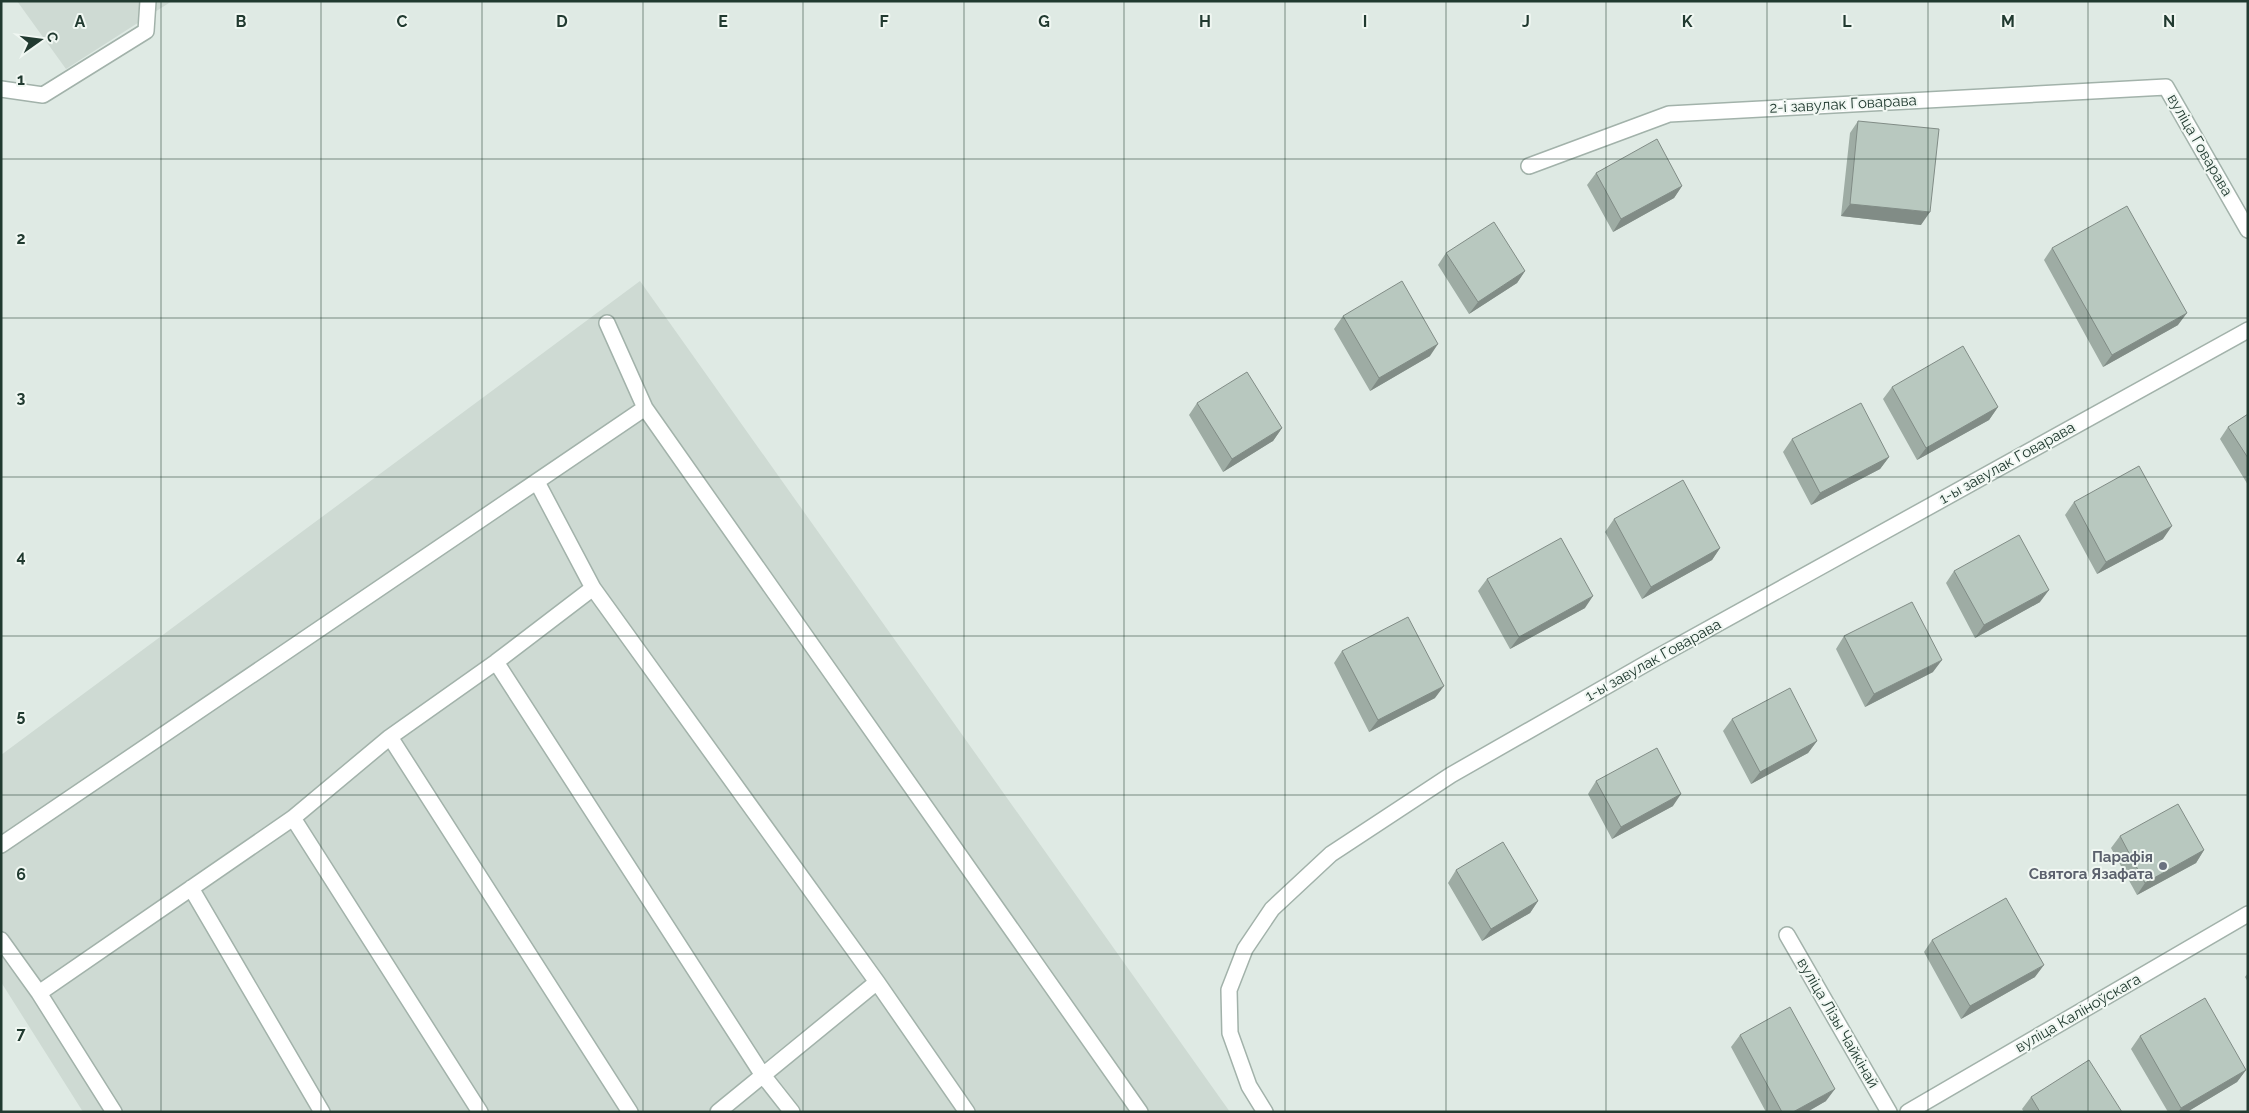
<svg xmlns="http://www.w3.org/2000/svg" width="2249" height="1113" viewBox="0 0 2249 1113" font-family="Raleway,sans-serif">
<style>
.built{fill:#cedad3}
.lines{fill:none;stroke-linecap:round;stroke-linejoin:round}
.service-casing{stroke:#a2b2aa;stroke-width:18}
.minor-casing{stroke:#a2b2aa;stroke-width:18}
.service{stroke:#fff;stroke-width:15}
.minor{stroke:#fff;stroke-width:15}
.wall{fill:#9eaca4}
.shaded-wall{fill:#818c86}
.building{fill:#b8c8bf;stroke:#818c86}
.grid{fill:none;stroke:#213a30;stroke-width:1;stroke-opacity:0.55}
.worship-dot{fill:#6b7280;stroke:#f0f7f2;stroke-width:2}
.labels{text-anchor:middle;stroke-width:4;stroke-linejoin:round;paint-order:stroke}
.street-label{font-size:15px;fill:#213a30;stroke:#f0f7f2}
.worship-label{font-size:15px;font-weight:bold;fill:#5b616d;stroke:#f0f7f2;text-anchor:end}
.grid-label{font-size:16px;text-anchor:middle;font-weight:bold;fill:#213a30;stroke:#f0f7f2;stroke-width:4;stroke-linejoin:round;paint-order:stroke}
</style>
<rect width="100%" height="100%" fill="#dfeae4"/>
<path class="built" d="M17 1H172L66 69Z
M640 281 1230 1112H83L1 982V755Z"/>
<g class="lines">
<defs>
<path id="service" d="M1 89 43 95 146 31 148 1
M607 323 645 408 1140 1112
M537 482 593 588 877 982 967 1112
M496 662 762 1074 792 1112
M390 737 630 1112
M293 818 480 1112
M1 845 645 408
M191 888 322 1112
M1 940 39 993
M114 1112 39 993 293 818 390 737 496 662 593 588
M718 1112 877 982"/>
<path id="minor" d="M1529 166 1669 114 2166 87 2248 230
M1787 935 1889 1112
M1265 1112 1249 1086 1230 1033 1229 990 1245 949 1272 909 1331 854 1451 775 1654 659 2248 330
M1908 1112 2248 914"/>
</defs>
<use href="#service" class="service-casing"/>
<use href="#minor" class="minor-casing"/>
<use href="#service" class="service"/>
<use href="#minor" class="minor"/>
</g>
<path class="wall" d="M1858 121 1921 225 1841 216 1850 133Z
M1596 173 1682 186 1674 198 1613 232 1587 185Z
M2052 248 2178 325 2103 367 2044 260Z
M1446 253 1525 271 1517 283 1469 314 1438 265Z
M1343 316 1430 356 1370 391 1334 329Z
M1892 387 1998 407 1989 420 1917 460 1883 399Z
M1197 403 1282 428 1273 441 1223 472 1189 415Z
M2248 414V485L2220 439 2228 427Z
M1792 439 1889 457 1880 469 1811 505 1783 452Z
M2074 502 2163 539 2097 574 2065 515Z
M1614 519 1720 548 1712 560 1642 599 1605 532Z
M1954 571 2040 602 1975 638 1946 583Z
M1487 579 1585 608 1510 649 1478 591Z
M1844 636 1933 672 1865 707 1836 649Z
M1342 651 1435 698 1369 732 1334 663Z
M1732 719 1817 741 1808 753 1751 784 1723 731Z
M1596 781 1673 806 1612 839 1588 794Z
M2120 836 2204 850 2196 863 2137 895 2111 848Z
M1456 870 1538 901 1530 913 1482 941 1448 883Z
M1932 940 2035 977 1961 1019 1924 952Z
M2248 973V982L2245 977Z
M1740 1035 1826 1101 1807 1112H1766L1731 1047Z
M2140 1036 2246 1070 2237 1082 2187 1112H2168L2131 1049Z
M2031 1097 2122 1112H2024L2022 1109Z"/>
<path class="shaded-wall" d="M1682 186 1674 198 1613 232 1621 219Z
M1850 204 1930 212 1921 225 1841 216Z
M1525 271 1517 283 1469 314 1478 302Z
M2187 313 2178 325 2103 367 2112 355Z
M1438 344 1430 356 1370 391 1379 378Z
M1998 407 1989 420 1917 460 1926 448Z
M1282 428 1273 441 1223 472 1232 459Z
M1889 457 1880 469 1811 505 1820 493Z
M2172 526 2163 539 2097 574 2106 562Z
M1720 548 1712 560 1642 599 1651 587Z
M2049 590 2040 602 1975 638 1984 625Z
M1593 596 1585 608 1510 649 1519 637Z
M1942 660 1933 672 1865 707 1874 694Z
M1444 686 1435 698 1369 732 1378 720Z
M1817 741 1808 753 1751 784 1760 772Z
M1681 794 1673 806 1612 839 1621 827Z
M2204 850 2196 863 2137 895 2145 883Z
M1538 901 1530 913 1482 941 1491 929Z
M2044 965 2035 977 1961 1019 1970 1006Z
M2246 1070 2237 1082 2187 1112H2178L2181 1108Z
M1835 1089 1826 1101 1807 1112H1793Z"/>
<path class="building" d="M1858 121 1939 129 1930 212 1850 204Z
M1657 139 1682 186 1621 219 1596 173Z
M2127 206 2187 313 2112 355 2052 248Z
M1494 222 1525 271 1478 302 1446 253Z
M1402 281 1438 344 1379 378 1343 316Z
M1963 346 1998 407 1926 448 1892 387Z
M1247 372 1282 428 1232 459 1197 403Z
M1861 403 1889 457 1820 493 1792 439Z
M2248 414V458L2228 427Z
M2139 466 2172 526 2106 562 2074 502Z
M1683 480 1720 548 1651 587 1614 519Z
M2019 535 2049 590 1984 625 1954 571Z
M1561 538 1593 596 1519 637 1487 579Z
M1912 602 1942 660 1874 694 1844 636Z
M1408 617 1444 686 1378 720 1342 651Z
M1790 688 1817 741 1760 772 1732 719Z
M1657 748 1681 794 1621 827 1596 781Z
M2178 804 2204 850 2145 883 2120 836Z
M1503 842 1538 901 1491 929 1456 870Z
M2006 898 2044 965 1970 1006 1932 940Z
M2205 998 2246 1070 2181 1108 2140 1036Z
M1790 1007 1835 1089 1793 1112H1782L1740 1035Z
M2089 1060 2122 1112H2040L2031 1097Z"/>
<path class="grid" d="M161 1V1112M321 1V1112M482 1V1112M643 1V1112M803 1V1112M964 1V1112M1124 1V1112M1285 1V1112M1446 1V1112M1606 1V1112M1767 1V1112M1928 1V1112M2088 1V1112M1 159H2248M1 318H2248M1 477H2248M1 636H2248M1 795H2248M1 954H2248"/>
<circle class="worship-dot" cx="2163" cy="866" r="5"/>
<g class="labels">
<g class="street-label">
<text transform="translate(1843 104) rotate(-3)" y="5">2-і завулак Говарава</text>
<text transform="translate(2200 145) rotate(60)" y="5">вуліца Говарава</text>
<text transform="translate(2007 463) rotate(-29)" y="5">1-ы завулак Говарава</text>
<text transform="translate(1653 660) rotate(-29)" y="5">1-ы завулак Говарава</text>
<text transform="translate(2078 1013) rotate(-30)" y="5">вуліца Каліноўскага</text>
<text transform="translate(1838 1023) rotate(60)" y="5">вуліца Лізы Чайкінай</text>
</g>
<g class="worship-label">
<text x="2153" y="862">Парафія<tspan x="2153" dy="17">Святога Язафата</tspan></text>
</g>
</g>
<g class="grid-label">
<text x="80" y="27">A</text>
<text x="241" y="27">B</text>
<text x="402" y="27">C</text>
<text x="562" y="27">D</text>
<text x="723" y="27">E</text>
<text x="884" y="27">F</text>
<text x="1044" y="27">G</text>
<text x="1205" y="27">H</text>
<text x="1365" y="27">I</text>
<text x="1526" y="27">J</text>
<text x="1687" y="27">K</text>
<text x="1847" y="27">L</text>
<text x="2008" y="27">M</text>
<text x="2169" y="27">N</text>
<text x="21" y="85">1</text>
<text x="21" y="244">2</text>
<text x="21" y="403">3</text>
<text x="21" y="562">4</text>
<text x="21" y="721">5</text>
<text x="21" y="880">6</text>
<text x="21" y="1039">7</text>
</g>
<rect width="2249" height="1113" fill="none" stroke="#213a30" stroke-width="5"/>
<g transform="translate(40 40) rotate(76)" stroke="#f0f7f2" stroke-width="4" paint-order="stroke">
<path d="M0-4L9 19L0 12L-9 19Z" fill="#213a30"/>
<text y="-8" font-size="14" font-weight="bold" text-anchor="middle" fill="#213a30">С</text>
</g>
</svg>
